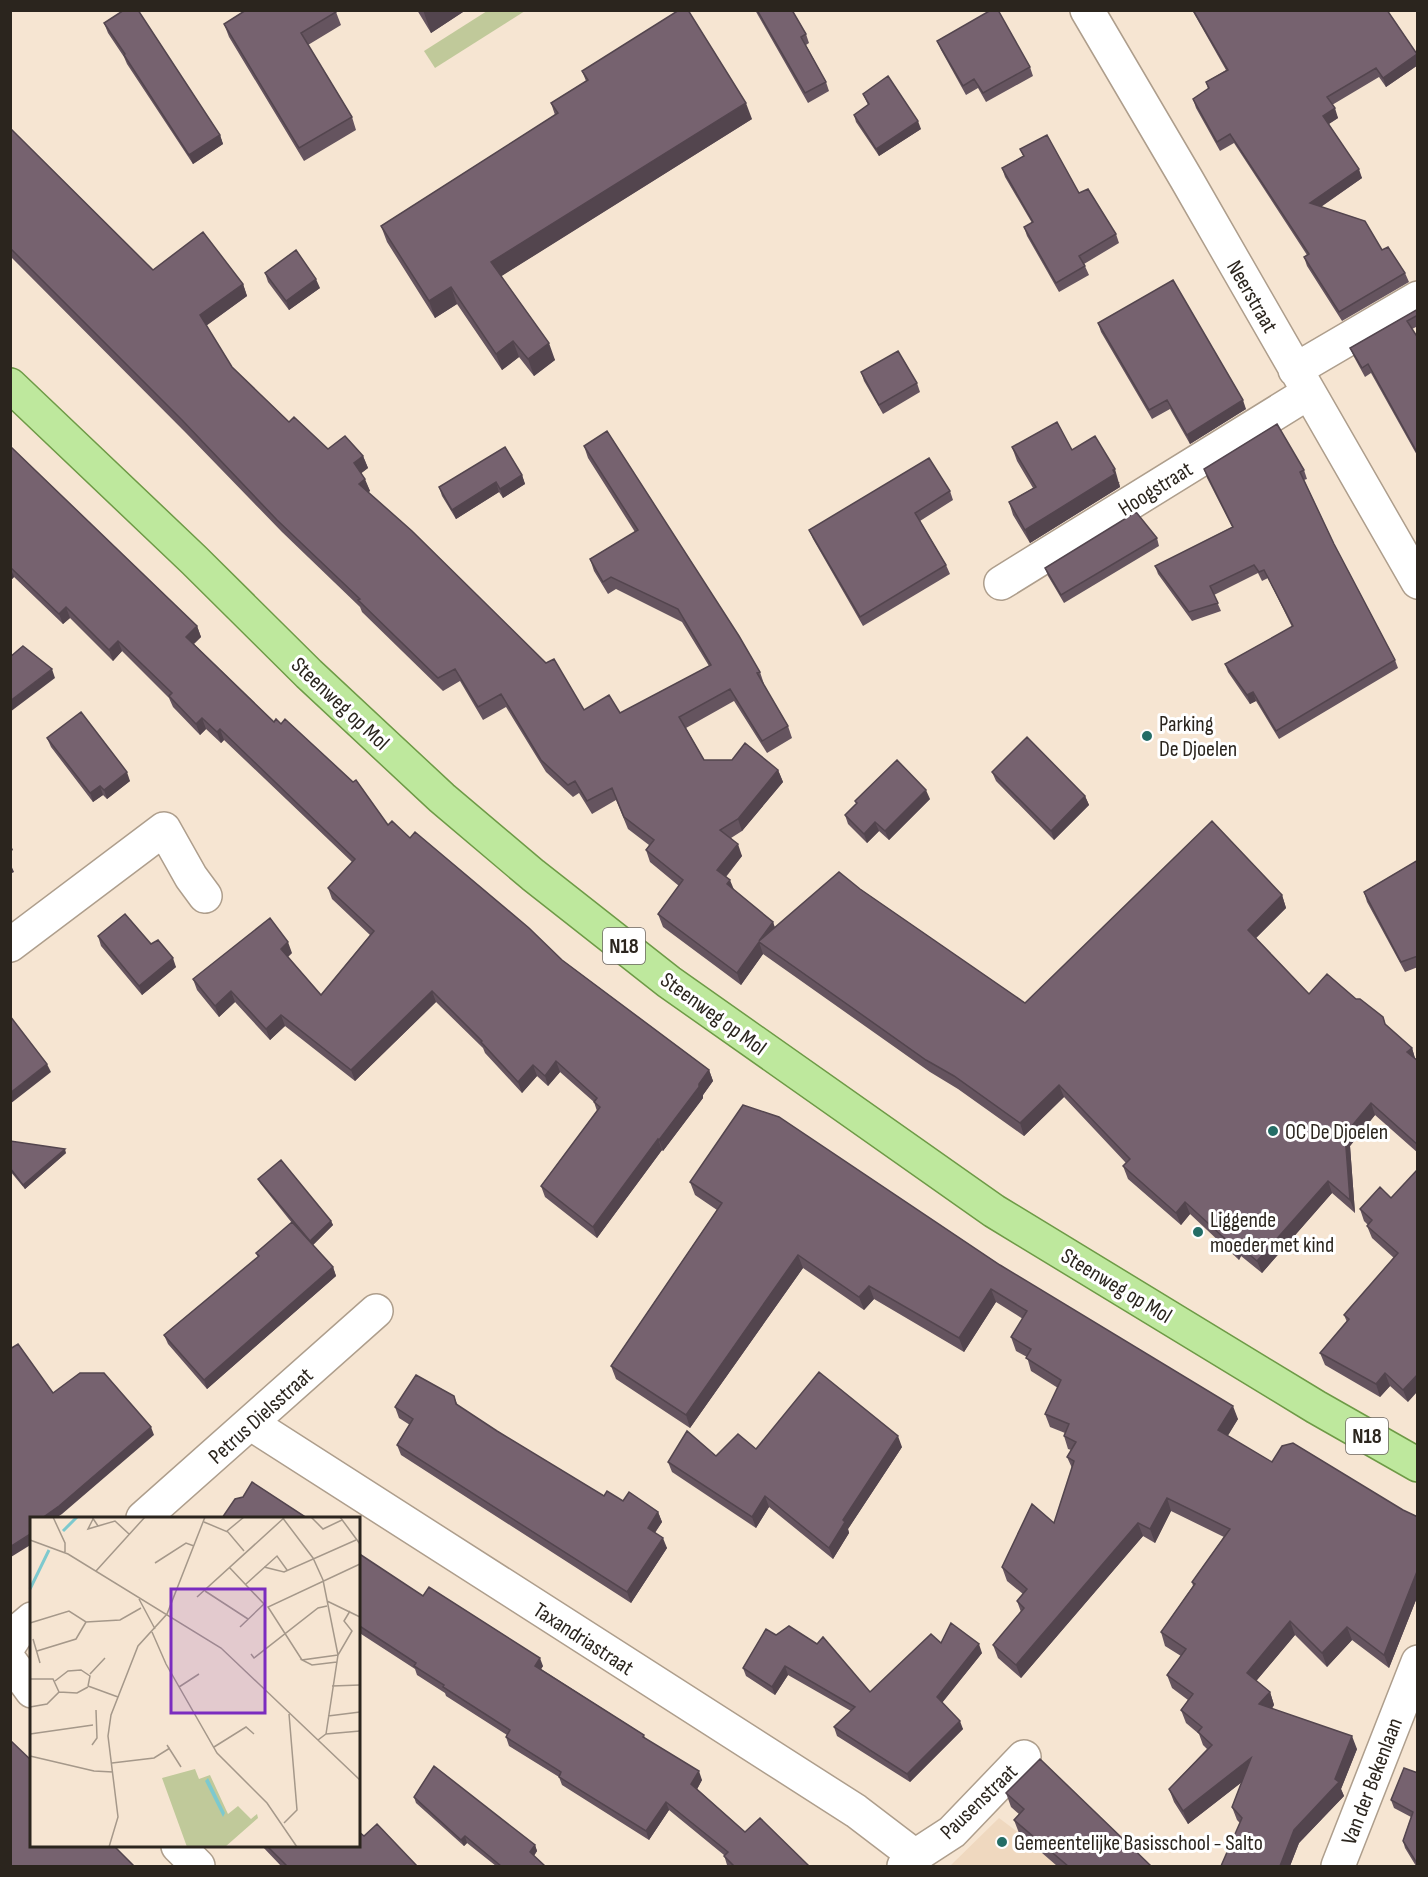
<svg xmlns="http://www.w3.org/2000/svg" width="1428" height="1877" viewBox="0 0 1428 1877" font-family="'Sofia Sans Condensed',sans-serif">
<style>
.built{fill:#efd8bf}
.green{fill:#c0c99a}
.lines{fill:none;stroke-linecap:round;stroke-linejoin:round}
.minor-casing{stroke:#ae9e8c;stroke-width:36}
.major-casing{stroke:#6e9a46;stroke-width:36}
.minor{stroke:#fff;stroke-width:33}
.major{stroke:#bee89d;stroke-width:33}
.wall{fill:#65545f}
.shaded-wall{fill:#53454e}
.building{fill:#76626f;stroke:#53454e;stroke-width:1.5}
.poi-dot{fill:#246d66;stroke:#fff;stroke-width:2}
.labels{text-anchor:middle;stroke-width:6;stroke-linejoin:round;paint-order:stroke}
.shield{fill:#fff;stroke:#6b6662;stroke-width:1.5}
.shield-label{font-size:21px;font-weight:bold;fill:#2b251e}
.street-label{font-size:22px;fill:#2b251e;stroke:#fff}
.poi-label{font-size:22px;fill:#2b251e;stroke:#fff;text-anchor:start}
.inset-river{fill:none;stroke:#7dc9ce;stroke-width:3}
.inset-road{fill:none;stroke:#a5988a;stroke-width:1.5}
.view{fill:#7b2cbf;fill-opacity:0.15;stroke:#7b2cbf;stroke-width:3}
.inset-edge{fill:none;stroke:#2b251e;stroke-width:3}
</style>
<rect width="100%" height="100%" fill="#f6e5d2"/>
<path class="built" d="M999 1818 1019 1833 1057 1866H950Z"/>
<path class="green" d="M487 11H525L435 68 424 51Z"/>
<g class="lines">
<defs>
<path id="minor" d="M1087 10 1187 180 1418 582
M1295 370 1418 298
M1001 583 1308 393
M10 945 164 829 191 877 205 896
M250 1423 856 1811 915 1856
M143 1518 376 1311
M10 1644 19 1630 32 1619
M10 1661 32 1691
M178 1846 198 1866
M904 1866 915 1856 952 1832 1024 1757
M1338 1866 1418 1662"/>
<path id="major" d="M10 385 194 560 309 674 442 798 533 875 669 982 994 1211 1316 1407 1418 1465"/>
</defs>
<use href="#minor" class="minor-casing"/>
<use href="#major" class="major-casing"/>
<use href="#minor" class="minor"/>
<use href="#major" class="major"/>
</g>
<path class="wall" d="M417 10H466L431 33Z
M755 10H792L806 34 809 43 806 45 826 82 829 91 808 103Z
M1192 10H1387L1417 54 1418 65 1386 87 1379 77 1332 105 1338 118 1329 124 1362 178 1321 207 1382 250 1405 273 1409 282 1342 321 1307 266 1304 257 1307 255 1234 143 1220 151 1196 108 1193 99 1208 89 1206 82 1226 70Z
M336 12 341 25 308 45 352 117 356 130 304 161 229 37 224 24Z
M104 23 220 135 223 144 193 164 127 64 124 57 108 33Z
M937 41 1030 67 1033 76 986 102 978 88 966 95 941 50Z
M582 71 752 119 501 276 555 360 534 376 519 357 502 370 457 304 435 318 387 242 381 226 555 115 551 103 586 81Z
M863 94 921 129 879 156 856 122 854 115 868 105Z
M10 128 153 270 243 284 247 296 206 326 232 367 289 422 328 449 363 456 368 468 361 473 370 491 368 492 584 710 620 713 709 666 682 622 616 589 608 594 594 571 590 559 635 532 588 458 584 446 760 672 764 684H763L788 726 792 738 767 753 734 701 686 728 704 760 778 770 783 782 742 831 731 838 742 856 726 877 733 889 773 922 775 928 860 889 1025 1003 1282 895 1286 908 1256 938 1309 994 1356 999 1383 1017 1386 1026 1412 1048 1415 1059 1418 1061V1153L1375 1115 1350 1146 1355 1213 1332 1193 1262 1273 1241 1256 1239 1260 1190 1214 1181 1225 1128 1179 1123 1166 1126 1163 1064 1097 1024 1136 958 1089 930 1072 763 954 741 985 663 927 658 914 679 886 650 862 646 850 649 845 628 829 616 800 592 814 579 793 573 797 546 772 506 707 483 720 460 681 443 691 362 612 360 607 282 532 186 433 10 256Z
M1020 149 1079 193 1116 234 1119 243 1084 264 1089 275 1059 292 1027 236 1024 227 1032 223 1005 177 1002 168 1023 156Z
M265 273 320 288 289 310 268 282Z
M1418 309V326L1412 329 1418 338V457L1371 373 1365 377 1354 357 1350 348Z
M1098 323 1246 409 1190 444 1170 409 1152 419 1101 332Z
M861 372 917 383 920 392 883 414 864 381Z
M10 446 197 626 201 637 194 644 274 722 388 825 410 838 562 960 709 1070 713 1081 703 1095V1098L663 1151 662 1150 597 1238 545 1197 541 1186 597 1111 594 1102 560 1072 548 1086 537 1076 522 1093 485 1053 483 1048 436 1002 355 1081 285 1026 270 1040 235 1002 219 1017 197 990 193 979 292 953 288 957 321 995 370 935 332 899 328 888 352 862 224 740 221 743 206 729 200 735 173 707 169 698 122 651 113 661 70 618 63 624 14 577 11 580Z
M1012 447 1072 450 1120 483H1119L1120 487 1030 543 1013 515 1009 502 1033 488 1017 461Z
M1204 469 1304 470 1307 479 1304 480 1334 544 1395 660 1398 668 1279 739 1256 701 1250 704 1228 672 1225 664 1292 627 1268 578 1262 581 1258 573 1214 595 1221 611 1192 621 1158 574 1155 566 1232 527 1207 478Z
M522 475 525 484 503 498 499 492 456 519 442 496 439 487Z
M950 491 953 500 920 521 946 565 950 574 863 626 813 539 809 530Z
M1157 538 1159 546 1064 603 1048 576 1045 568Z
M47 738 130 781 107 799 103 795 93 802 51 747Z
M992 772 1085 796 1089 805 1054 840 996 781Z
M930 799 889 840 879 831 867 843 848 824 845 815 856 804 855 801Z
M1418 860V967L1405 972 1367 902 1364 892Z
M98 936 151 944 176 967 142 995 101 946Z
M10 1141 66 1153 25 1189 10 1171Z
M1418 1169 1408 1402 1390 1386 1380 1397 1325 1365 1320 1353 1347 1322 1344 1315 1394 1258 1372 1238 1367 1226 1368 1225 1364 1221 1360 1209 1391 1198Z
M258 1179 331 1221 333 1225 313 1245 333 1267 336 1276 207 1389 168 1344 164 1335 258 1257 256 1253 292 1223 260 1183Z
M690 1182 1000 1265 1238 1419 1227 1436 1272 1462 1403 1510 1418 1517V1595L1389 1668 1352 1640 1327 1667 1295 1635 1256 1681 1270 1692 1274 1705 1272 1709 1357 1749 1341 1789 1344 1796 1299 1843 1290 1866H1221L1240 1823 1237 1820 1232 1807 1242 1782 1188 1824 1174 1802 1169 1789 1207 1749 1203 1745 1199 1734 1186 1723 1181 1710 1188 1700 1172 1688 1167 1675 1181 1656 1165 1646 1161 1632 1193 1586 1192 1582 1224 1537 1171 1511 1155 1543 1143 1536 1021 1678 998 1658 993 1645 1021 1612 1017 1601 1023 1594 1007 1581 1002 1567 1054 1523 1072 1468 1067 1457 1071 1450 1068 1449 1064 1436 1065 1433 1050 1427 1045 1414 1058 1388 1031 1371 1027 1357 1016 1351 1011 1337 1023 1319 996 1302 964 1352 874 1299 864 1310 803 1268 690 1428 616 1379 611 1366 717 1210 695 1195Z
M454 1396 458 1406 497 1431 604 1496 623 1501 658 1512 662 1522 655 1533 667 1548 631 1603 401 1455 397 1445 410 1425 399 1418 395 1407Z
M902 1447 848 1529 849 1533 833 1559 769 1507 756 1528 672 1472 668 1462 716 1456 756 1449Z
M358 1553 423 1596 543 1666 541 1669 644 1735 645 1738 702 1780 697 1789 745 1832 809 1866H729L727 1865 724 1855 669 1810 649 1840 562 1785 559 1777 509 1746 506 1737 507 1735 446 1696 445 1693 417 1675 415 1669 358 1632Z
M766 1629 870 1692 941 1643 982 1653 942 1703 963 1729 910 1782 837 1736 834 1727 851 1711 788 1675 775 1695 746 1676 743 1668Z
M1418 1773V1866H1416L1405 1848 1403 1841 1411 1817 1394 1808 1391 1800Z
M1006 1793 1151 1866H1057L1019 1833 1014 1820 1019 1814 1011 1807Z
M414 1797 535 1845 537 1851 534 1856 545 1866H496L467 1843 464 1846 416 1803Z
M364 1836 417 1866H281L261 1845H358Z"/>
<path class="shaded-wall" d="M423 10H466L431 33Z
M1417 54 1418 65 1386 87 1383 78Z
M746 103 752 119 497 279 491 262Z
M1335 108 1338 118 1327 125 1323 116Z
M918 121 921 129 879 156 876 149Z
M220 135 223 144 193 164 189 155Z
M1359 169 1362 178 1313 212 1310 203Z
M316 279 320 288 289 310 286 301Z
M243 284 247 296 204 327 200 315Z
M451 287 457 304 435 318 429 301Z
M513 341 519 357 502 370 496 354Z
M549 343 555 360 534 376 528 359Z
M1243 400 1246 409 1190 444 1187 435Z
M363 456 368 468 359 475 354 463Z
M1115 469 1120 487 1030 543 1025 530Z
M522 475 525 484 503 498 500 489Z
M365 479 370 491 364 496 359 484Z
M496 482 499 492 456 519 452 510Z
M10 567 14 577 11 580H10Z
M66 607 70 618 63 624 59 614Z
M197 626 201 637 190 647 186 637Z
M118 641 122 651 113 661 109 650Z
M52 669 55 678 10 712V701Z
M1253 692 1256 701 1250 704 1247 695Z
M202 718 206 729 200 735 196 724Z
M220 729 224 740 221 743 217 732Z
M778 770 783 782 742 831 738 819Z
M127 772 130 781 107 799 104 790Z
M100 786 103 795 93 802 90 793Z
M926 790 930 799 889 840 885 831Z
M1085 796 1089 805 1054 840 1051 831Z
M875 822 879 831 867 843 864 834Z
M10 843 13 850 10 852Z
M738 844 742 856 721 882 717 870Z
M10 863 14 872 10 874Z
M730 880 735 892 727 884Z
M1282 895 1286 908 1252 942 1248 930Z
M773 922 777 934 759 941Z
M288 942 292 953 285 959 281 949Z
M759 942 763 954 741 985 737 973Z
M173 958 176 967 142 995 139 986Z
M231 991 235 1002 219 1017 215 1006Z
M432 991 436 1002 355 1081 351 1070Z
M281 1015 285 1026 270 1040 266 1029Z
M1412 1048 1416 1061 1407 1052Z
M556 1061 560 1072 548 1086 545 1076Z
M47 1064 51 1072 10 1104V1093Z
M533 1065 537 1076 522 1093 518 1082Z
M709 1070 713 1081 703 1095V1098L663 1151 659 1140Z
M1059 1085 1064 1097 1024 1136 1020 1123Z
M1371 1103 1375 1115 1350 1146 1355 1213 1350 1200 1345 1134Z
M658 1139 662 1150 597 1238 593 1227Z
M65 1149 66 1153 25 1189 23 1185Z
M1328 1181 1332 1193 1262 1273 1257 1261Z
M1185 1202 1190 1214 1181 1225 1176 1213Z
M331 1221 333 1225 311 1247 309 1242Z
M1237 1244 1241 1256 1239 1260 1234 1247Z
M798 1255 803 1268 690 1428 686 1415Z
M333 1267 336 1276 207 1389 204 1380Z
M869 1286 874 1299 864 1310 859 1297Z
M991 1289 996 1302 964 1352 959 1338Z
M1385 1373 1390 1386 1380 1397 1376 1384Z
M1418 1374V1391L1408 1402 1403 1390Z
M1233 1406 1238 1419 1223 1444 1218 1430Z
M151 1427 154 1435 62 1514 56 1518H42Z
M898 1436 902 1447 848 1529 849 1533 833 1559 829 1548 843 1520Z
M765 1496 769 1507 756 1528 752 1517Z
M1167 1498 1171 1511 1155 1543 1150 1529Z
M658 1512 662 1522 651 1538 648 1528Z
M1138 1523 1143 1536 1021 1678 1016 1665Z
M32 1533V1544L11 1557 10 1547Z
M663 1538 667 1548 631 1603 627 1592Z
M1418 1569V1595L1389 1668 1384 1655Z
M1290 1621 1295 1635 1252 1686 1247 1673Z
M1347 1627 1352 1640 1327 1667 1322 1653Z
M979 1644 982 1653 940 1705 937 1697Z
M540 1658 543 1666 538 1674 535 1666Z
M785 1666 788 1675 775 1695 772 1687Z
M1270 1692 1274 1705 1264 1717 1259 1704Z
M960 1721 963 1729 910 1782 907 1774Z
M1352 1736 1357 1749 1341 1789 1344 1796 1299 1843 1290 1866H1280L1294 1830 1335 1779Z
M1251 1758 1256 1771 1188 1824 1183 1811Z
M699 1771 702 1780 695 1793 691 1784Z
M666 1802 669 1810 649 1840 646 1831Z
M465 1836 467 1843 464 1846 461 1840Z
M535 1845 537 1851 532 1858 530 1852Z"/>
<path class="building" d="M124 10H138L220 135 189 155 124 55 125 54 104 23Z
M246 10H335L336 12 301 33 352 117 299 148 224 24Z
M679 10H688L746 103 491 262 549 343 528 359 513 341 496 354 451 287 429 301 381 226 558 113 551 103 588 80 582 71Z
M757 10H792L806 34 801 37 826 82 805 93Z
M991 10H998L1030 67 983 93 974 79 963 86 937 41Z
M1193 10H1387L1417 54 1383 78 1376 68 1327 97 1335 108 1323 116 1359 169 1310 203 1365 221 1382 250 1388 247 1405 273 1339 312 1304 257 1309 254 1230 134 1217 142 1193 99 1209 88 1206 82 1228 70Z
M888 76 918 121 876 149 854 115 869 104 863 94Z
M10 128 153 270 203 232 243 284 200 315 232 367 289 422 294 417 328 449 345 436 363 456 354 463 365 479 359 484 412 531 546 663 554 659 584 710 609 695 620 713 711 665 678 609 611 577 603 582 590 559 638 530 584 446 607 431 739 636 760 672 757 673 788 726 762 741 730 689 679 717 704 760H732L745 743 778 770 738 819 720 830 738 844 717 870 730 880 727 884 773 922 759 941 839 872 860 889 1025 1003 1212 821 1282 895 1248 930 1309 994 1327 974 1356 999H1360L1383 1017 1385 1024 1412 1048 1407 1052 1418 1061V1145L1371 1103 1345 1134 1350 1200 1328 1181 1257 1261 1237 1244 1234 1247 1185 1202 1176 1213 1123 1166 1130 1159 1059 1085 1020 1123 954 1076 926 1060 759 942 737 973 658 914 683 880 646 850 654 840 624 817 612 788 587 801 575 781 568 785 541 760 501 694 478 707 455 669 438 678 358 600 360 599 277 520 182 420 10 248Z
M1047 135 1079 193 1088 189 1116 234 1079 256 1085 266 1056 283 1024 227 1033 222 1002 168 1024 156 1020 149Z
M296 250 316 279 286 301 265 273Z
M1173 280 1243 400 1187 435 1167 400 1149 410 1098 323Z
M1418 309V315L1407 321 1418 338V454L1368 364 1362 368 1350 348Z
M898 351 917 383 879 405 861 372Z
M1057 422 1072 450 1095 436 1115 469 1113 470 1115 474 1025 530 1009 502 1036 487 1012 447Z
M1277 424 1304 470 1300 472 1334 544 1395 660 1276 731 1253 692 1247 695 1225 664 1293 626 1264 570 1259 572 1254 565 1210 586 1218 603 1189 612 1155 566 1233 527 1204 469Z
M10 446 197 626 186 637 274 722 276 719 281 724 285 719 353 782 356 780 388 825 392 821 410 838 415 832 529 928 562 960 709 1070 699 1084V1087L659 1140 658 1139 593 1227 541 1186 600 1107 594 1102 597 1098 556 1061 545 1076 533 1065 518 1082 481 1042 482 1041 432 991 351 1070 281 1015 266 1029 231 991 215 1006 193 979 270 918 288 942 281 949 321 995 374 931 328 888 355 859 220 729 217 732 202 718 196 724 169 696 172 693 118 641 109 650 66 607 59 614 10 567Z
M505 447 522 475 500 489 496 482 452 510 439 487Z
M929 458 950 491 915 513 946 565 860 617 809 530Z
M1136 512 1157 538 1061 595 1045 568Z
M23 646 52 669 10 701V657Z
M81 712 127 772 104 790 100 786 90 793 47 738Z
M1027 737 1085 796 1051 831 992 772Z
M897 760 926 790 885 831 875 822 864 834 845 815 857 803 855 801Z
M1418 860V956L1401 962 1364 892Z
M125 914 151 944 158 940 173 958 139 986 98 936Z
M10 1016 47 1064 10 1093Z
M743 1105 779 1117 1000 1265 1233 1406 1218 1430 1272 1462 1282 1446 1293 1443 1403 1510 1418 1517V1569L1384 1655 1347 1627 1322 1653 1290 1621 1247 1673 1270 1692 1259 1704 1352 1736 1335 1779 1339 1782 1294 1830 1280 1866H1221L1242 1818 1232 1807 1251 1758 1183 1811 1169 1789 1212 1745 1198 1732 1202 1727 1181 1710 1193 1694 1167 1675 1186 1649 1161 1632 1195 1584 1192 1582 1230 1529 1167 1498 1150 1529 1138 1523 1016 1665 993 1645 1024 1608 1017 1601 1027 1589 1002 1567 1032 1504 1054 1523 1074 1461 1067 1457 1076 1442 1064 1436 1069 1424 1045 1414 1061 1380 1026 1358 1031 1349 1011 1337 1027 1311 991 1289 959 1338 869 1286 859 1297 798 1255 686 1415 611 1366 722 1203 690 1182Z
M10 1141 65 1149 23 1185 10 1168Z
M281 1160 331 1221 310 1241 258 1179Z
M1418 1169V1374L1403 1390 1385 1373 1376 1384 1320 1353 1349 1319 1344 1315 1398 1253 1367 1226 1372 1220 1360 1209 1380 1187 1391 1198Z
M292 1222 333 1267 204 1380 164 1335 259 1256 256 1253Z
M18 1344 53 1393 80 1373H104L151 1427 59 1506 42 1518H32V1533L10 1547V1349Z
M819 1372 898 1436 843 1520 845 1522 829 1548 765 1496 752 1517 668 1462 687 1431 716 1456 738 1434 756 1449Z
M416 1375 454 1396 456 1404 497 1431 604 1496 607 1491 623 1501 629 1492 658 1512 648 1528 663 1538 627 1592 397 1445 413 1419 395 1407Z
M252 1482 307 1518H222L235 1499 243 1497Z
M358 1553 423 1596 429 1587 540 1658 535 1666 644 1735 643 1737 699 1771 691 1784 745 1832 760 1818 809 1866H734L724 1856 728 1852 666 1802 646 1831 559 1777 561 1772 506 1737 510 1730 443 1687 444 1685 414 1666 416 1663 358 1625Z
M951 1623 979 1644 937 1697 960 1721 907 1774 834 1727 855 1707 785 1666 772 1687 743 1668 766 1629 776 1635 789 1626 817 1644 823 1637 870 1692 931 1634 941 1643Z
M10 1740 32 1761V1845H113L134 1866H10Z
M1040 1759 1151 1866H1068L1014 1820 1024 1809 1006 1793Z
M434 1766 535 1845 530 1852 545 1866H501L465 1836 461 1840 414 1797Z
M1404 1768 1418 1773V1865L1403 1841 1413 1812 1391 1800Z
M377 1824 417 1866H287L266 1845H358V1831L364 1836Z"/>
<g class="poi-dot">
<circle cx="1147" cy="736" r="6"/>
<circle cx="1273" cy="1131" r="6"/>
<circle cx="1198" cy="1232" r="6"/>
<circle cx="1002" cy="1842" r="6"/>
</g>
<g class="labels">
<g class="shield">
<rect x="603" y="928" width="42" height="36" rx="4.5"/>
<rect x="1346" y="1418" width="42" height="36" rx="4.5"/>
</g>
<g class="shield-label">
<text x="624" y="953">N18</text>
<text x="1367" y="1443">N18</text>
</g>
<g class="street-label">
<text transform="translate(1253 296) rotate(60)" y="8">Neerstraat</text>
<text transform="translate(1155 488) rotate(-32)" y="8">Hoogstraat</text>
<text transform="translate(341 703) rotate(43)" y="8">Steenweg op Mol</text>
<text transform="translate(714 1013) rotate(36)" y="8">Steenweg op Mol</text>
<text transform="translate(1117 1285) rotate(31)" y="8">Steenweg op Mol</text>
<text transform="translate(260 1415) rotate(-42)" y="8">Petrus Dielsstraat</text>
<text transform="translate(584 1638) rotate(33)" y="8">Taxandriastraat</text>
<text transform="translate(1371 1781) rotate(-69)" y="8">Van der Bekenlaan</text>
<text transform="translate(978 1801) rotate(-44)" y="8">Pausenstraat</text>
</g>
<g class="poi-label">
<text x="1159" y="731">Parking<tspan x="1159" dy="25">De Djoelen</tspan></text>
<text x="1285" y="1139">OC De Djoelen</text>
<text x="1210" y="1227">Liggende<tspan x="1210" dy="25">moeder met kind</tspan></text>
<text x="1014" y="1850">Gemeentelijke Basisschool - Salto</text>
</g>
</g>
<g transform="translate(30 1517)">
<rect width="330" height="330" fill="#f6e5d2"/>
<path d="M165 252 169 262 180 258 198 297 208 289 221 302 227 297 228 301 195 330H157L132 261Z" fill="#c0c99a"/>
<path d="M178 261 195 296 193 300 175 264Z" fill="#7dc9ce"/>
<path class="inset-river" d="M33 14 47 0M0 72 19 33"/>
<path class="inset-road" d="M23 0 35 26V35M62 0 68 9 85 4 99 17M252 0 283 41 293 63 308 138M281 0 293 12 312 3M310 0 330 27M63 2 58 12 68 9M174 5 198 15 214 34M197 14 214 0M0 23 38 37 191 131 330 263M125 46 156 26 164 29M199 50 234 87 210 110M234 50 254 55 326 23M66 54 115 0M216 67 247 39 257 53M175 74 218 102M167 80 255 0M109 82 125 112M297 84 330 100M0 106 39 94 56 105 90 103 111 91M122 115 136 147 187 236 237 286 267 330M3 122 10 146M7 134 46 122 56 105M221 137 224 141 288 91 297 89M272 143 238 90 330 47M307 145 282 148 272 143 308 138M60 157 75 141M0 162H23L29 175 17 187 0 190M25 164 38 154 51 153 60 159 58 169M58 169 88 180M302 169 330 168M149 170 169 157M29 175 47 176 58 170M298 199 330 195M0 217 63 208M296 217 308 138 322 114 314 104 320 94M288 223 296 217 330 214M62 228 67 221 66 193M137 228 151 250M184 230 216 210 224 217M0 239 64 254 83 255M82 246 124 241 140 231M254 306 267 293 259 197M79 330 88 300 78 219 81 198 108 129 137 97 175 0"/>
<path class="view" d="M141 72H235V196H141Z"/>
<rect width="330" height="330" class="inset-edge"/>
</g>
<rect width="1428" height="1877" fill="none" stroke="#2b251e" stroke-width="24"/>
</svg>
